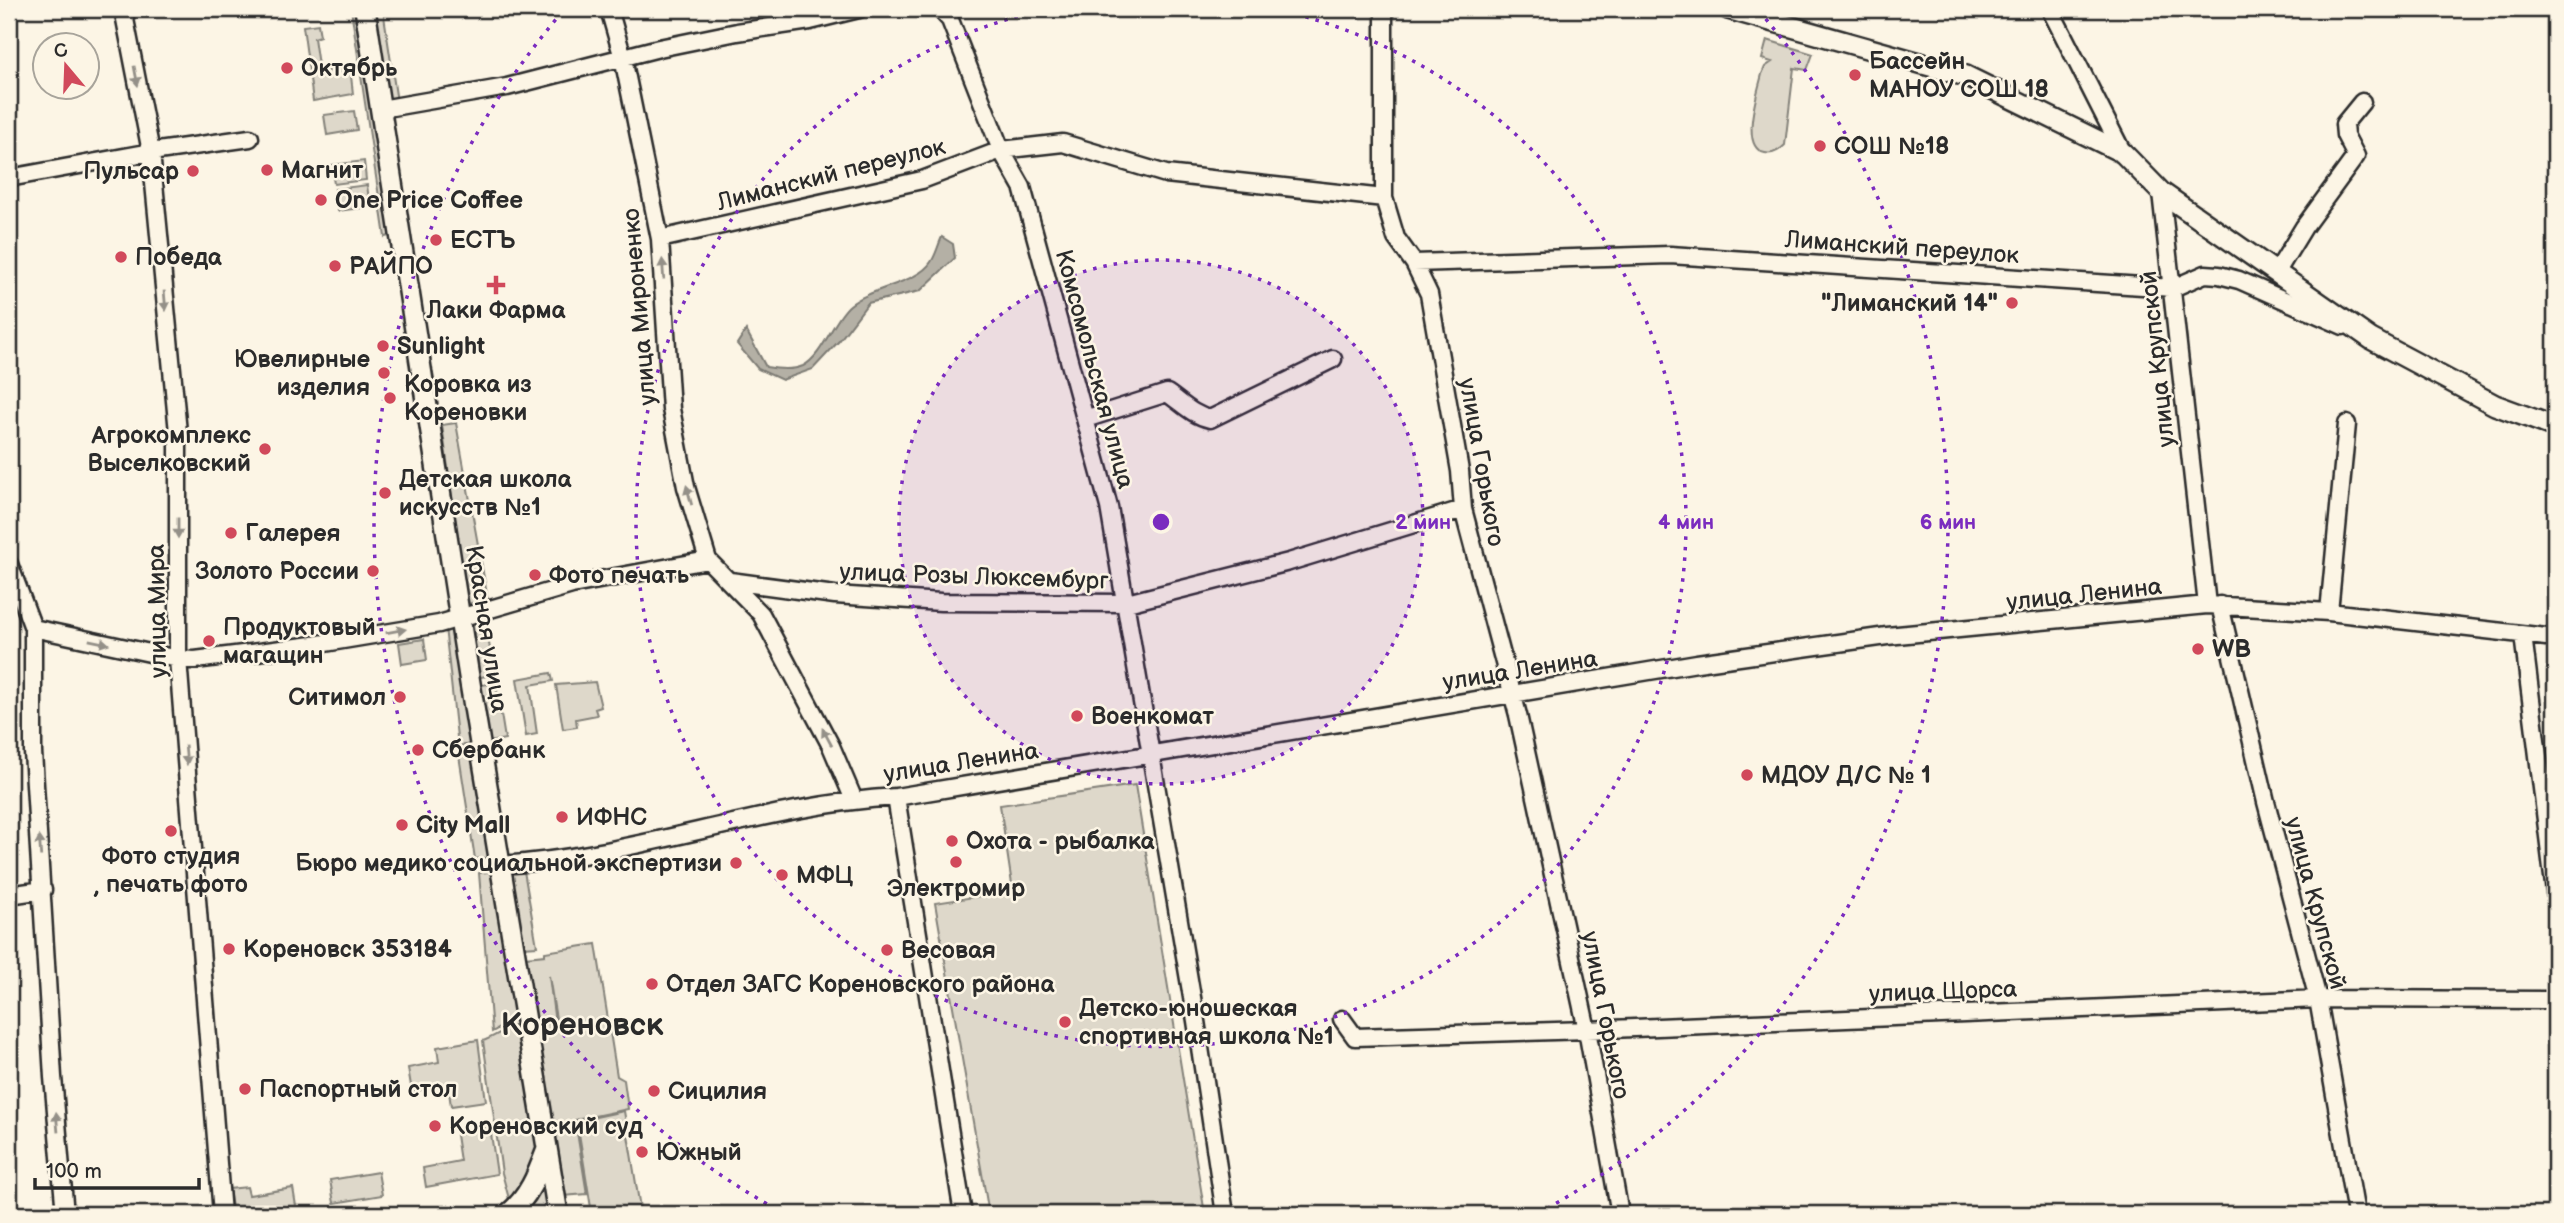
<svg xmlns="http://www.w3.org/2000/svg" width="2564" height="1223" viewBox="0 0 2564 1223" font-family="'Balsamiq Sans',sans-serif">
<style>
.green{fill:#ded8ca;stroke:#84827a;stroke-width:2}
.water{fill:#b4b0a5;stroke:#7d7b74;stroke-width:2}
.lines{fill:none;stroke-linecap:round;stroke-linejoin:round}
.minor-casing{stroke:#2b2b2b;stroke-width:21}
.major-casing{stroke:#2b2b2b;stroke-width:24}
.minor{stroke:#fcf5e5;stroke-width:16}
.major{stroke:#fcf5e5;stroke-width:19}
.oneway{fill:#949088}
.ring{fill:none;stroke:#7b2cbf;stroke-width:3.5;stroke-dasharray:3.5 7}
.poi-dot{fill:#d1495b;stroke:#fcf5e5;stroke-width:2.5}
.labels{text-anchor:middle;stroke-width:5;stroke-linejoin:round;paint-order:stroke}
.poi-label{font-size:24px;font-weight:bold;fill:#2b2b2b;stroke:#fcf5e5;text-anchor:start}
.street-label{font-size:24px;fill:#2b2b2b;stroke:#fcf5e5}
.district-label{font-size:32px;font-weight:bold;fill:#2b2b2b;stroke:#fcf5e5}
.centre{fill:#7b2cbf;stroke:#fcf5e5;stroke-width:3.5}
.ring-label{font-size:21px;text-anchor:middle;font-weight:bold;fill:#7b2cbf;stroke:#fcf5e5;stroke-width:5;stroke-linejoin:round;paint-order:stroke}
</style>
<rect width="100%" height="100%" fill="#fcf5e5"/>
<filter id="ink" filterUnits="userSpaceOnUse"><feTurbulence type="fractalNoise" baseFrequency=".0143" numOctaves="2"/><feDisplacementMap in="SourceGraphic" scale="14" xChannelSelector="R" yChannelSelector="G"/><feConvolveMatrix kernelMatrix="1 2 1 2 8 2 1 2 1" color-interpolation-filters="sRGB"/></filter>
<g filter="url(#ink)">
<path class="green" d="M351 9H359L394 235 385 237Z
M371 9H383L397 102 385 104Z
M318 24 320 36 314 38 319 72 350 67 353 94 313 101 303 26Z
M1767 40 1813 54 1807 70 1794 68 1785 145C1779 151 1773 155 1765 153 1739 147 1758 92 1762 74L1765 67 1772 62 1762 59Z
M354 111 357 130 327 135 324 115Z
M364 161 366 180 334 184 331 165Z
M367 185 370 207 338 211 335 189Z
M456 423 488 600 467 604 442 425Z
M485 617 494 675 480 677 472 620Z
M455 625 472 744 458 746 445 627Z
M424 639 427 660 402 664 399 643Z
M551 673 553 681 530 685 537 734 526 736 517 679Z
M595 682 601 707 595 709 597 715 576 719 577 727 563 729 556 685Z
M496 683 505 739 490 742 481 685Z
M472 747 493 857 475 859 458 749Z
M1135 785 1205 1214H989L935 903 1013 891 1000 805Z
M495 871 518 1018 492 1032 479 873Z
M524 871 537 946 523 947 511 872Z
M596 944 617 1076 624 1080 628 1109 575 1120 587 1194 550 1197 551 1206 512 1210 502 1173 483 1041C499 1035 517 1020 535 1020 542 1021 550 1024 557 1025L549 976 555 1023 533 1018 526 957 545 955V952Z
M478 1040 486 1101 451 1106 448 1085 412 1092 408 1068 439 1062 437 1047Z
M624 1111 641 1214H592L577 1121Z
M490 1127 497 1174 426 1187 423 1168 460 1161 456 1135Z
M378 1172 382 1195 334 1203 330 1180Z
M247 1187 249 1195 293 1188 297 1212 287 1214H233L229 1189Z"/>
<path class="water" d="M942 237 953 244 955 258 920 291 868 303 839 341 813 369 782 380 758 369 737 344 746 330 766 367C777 369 792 371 803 366 823 356 833 319 850 305 872 287 918 283 931 262 936 255 938 245 942 237Z"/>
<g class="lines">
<defs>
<path id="minor" d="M123 9 151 152 178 432V659L222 1214
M609 9 623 58 660 239 671 409 686 487 708 560 761 614 831 746 854 800
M940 9 950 20 1001 150 1022 187 1109 507 1196 1021 1225 1214
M1384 9V198L1396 238 1414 263 1429 294 1460 471 1463 509 1518 715 1587 1030 1620 1214
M2050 9 2123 153
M381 109 507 87 659 48 737 32 810 21 859 9
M9 178 151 152 250 138
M2161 192 2207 605
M660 239 922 180 1001 150 1063 143 1166 174 1384 198
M1414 263 1670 255 2173 288 2205 274 2219 275 2239 280 2343 326
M2276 273 2304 227 2356 156 2345 135 2344 124 2362 102
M1085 419 1167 393C1182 403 1192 415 1210 419L1333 359
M9 564 33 628V752L53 1077 65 1214
M730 581 835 595 941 602 1127 603 1289 562 1463 509
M2220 605 2266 802 2318 999 2356 1214
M2329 612 2347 424
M33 628 178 659 195 660 313 645 439 624 572 585 708 560
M2523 635 2555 893
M896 797 963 1214
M500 865C634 857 762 805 896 797L1697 663 1887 636 2207 605 2329 612 2555 638
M9 895 43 890
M1342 1019 1355 1037 1587 1030 2318 999 2555 1000"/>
<path id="major" d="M365 9 470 683 558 1214
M1728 9 1966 76 2123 153 2161 192 2371 339 2495 405 2555 427
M508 1214C529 1198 538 1173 547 1149"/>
</defs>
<use href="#minor" class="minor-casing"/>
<use href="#major" class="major-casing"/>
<use href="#minor" class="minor"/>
<use href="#major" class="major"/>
</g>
<defs><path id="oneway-solid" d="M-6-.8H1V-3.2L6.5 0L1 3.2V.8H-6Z" transform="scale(1.75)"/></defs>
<g class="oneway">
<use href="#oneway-solid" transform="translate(136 76) rotate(79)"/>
<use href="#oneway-solid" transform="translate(663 269) rotate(-94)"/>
<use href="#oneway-solid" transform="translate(165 301) rotate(85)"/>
<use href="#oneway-solid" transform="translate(689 495) rotate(-105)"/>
<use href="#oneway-solid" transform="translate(178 528) rotate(90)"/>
<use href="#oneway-solid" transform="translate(396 631) rotate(-10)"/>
<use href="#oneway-solid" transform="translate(99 642) rotate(12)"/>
<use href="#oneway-solid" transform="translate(827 737) rotate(-118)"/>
<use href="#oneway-solid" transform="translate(186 755) rotate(85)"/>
<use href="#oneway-solid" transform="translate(40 846) rotate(-94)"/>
<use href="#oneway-solid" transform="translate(57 1122) rotate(-95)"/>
</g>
</g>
<circle cx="1161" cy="522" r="262" fill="#7b2cbf" fill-opacity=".12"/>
<g class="ring">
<circle cx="1161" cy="522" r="262"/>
<path d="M1275 9A525 525 0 1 1 1047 9"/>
<path d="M785 1214A787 787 0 0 1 563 11M1759 11A787 787 0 0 1 1537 1214"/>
</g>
<g class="poi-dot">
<circle cx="287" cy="68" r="7"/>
<circle cx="1855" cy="75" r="7"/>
<circle cx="1820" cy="146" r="7"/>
<circle cx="267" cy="170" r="7"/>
<circle cx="193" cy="171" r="7"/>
<circle cx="321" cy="200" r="7"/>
<circle cx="436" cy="240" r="7"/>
<circle cx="121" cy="257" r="7"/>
<circle cx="335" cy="266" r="7"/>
<path d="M492.5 274.5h7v7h7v7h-7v7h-7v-7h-7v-7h7z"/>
<circle cx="2012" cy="303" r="7"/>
<circle cx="383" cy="346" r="7"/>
<circle cx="384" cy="373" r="7"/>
<circle cx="390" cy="398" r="7"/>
<circle cx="265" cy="449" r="7"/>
<circle cx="385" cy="493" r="7"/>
<circle cx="231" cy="533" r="7"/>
<circle cx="373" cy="571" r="7"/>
<circle cx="535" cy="575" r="7"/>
<circle cx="209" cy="641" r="7"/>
<circle cx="2198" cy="649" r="7"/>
<circle cx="400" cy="697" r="7"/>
<circle cx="1077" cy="716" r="7"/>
<circle cx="418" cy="750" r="7"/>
<circle cx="1747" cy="775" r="7"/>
<circle cx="562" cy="817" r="7"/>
<circle cx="402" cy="825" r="7"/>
<circle cx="171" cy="831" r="7"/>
<circle cx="952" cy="841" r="7"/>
<circle cx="956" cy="862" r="7"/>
<circle cx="736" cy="863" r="7"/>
<circle cx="782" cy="875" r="7"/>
<circle cx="229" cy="949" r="7"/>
<circle cx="887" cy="950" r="7"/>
<circle cx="652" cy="984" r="7"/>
<circle cx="1065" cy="1022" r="7"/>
<circle cx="245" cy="1089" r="7"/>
<circle cx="654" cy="1091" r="7"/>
<circle cx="435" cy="1126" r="7"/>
<circle cx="642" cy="1152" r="7"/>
</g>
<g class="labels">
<g class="poi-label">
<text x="1869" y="69">Бассейн<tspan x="1869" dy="28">МАНОУ СОШ 18</tspan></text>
<text x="301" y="76">Октябрь</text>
<text x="1834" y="154">СОШ №18</text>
<text x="281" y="178">Магнит</text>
<text x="179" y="179" text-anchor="end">Пульсар</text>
<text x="335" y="208">One Price Coffee</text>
<text x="450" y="248">ЕСТЪ</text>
<text x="135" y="265">Победа</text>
<text x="349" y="274">РАЙПО</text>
<text x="1998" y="311" text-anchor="end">"Лиманский 14"</text>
<text x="496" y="318" text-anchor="middle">Лаки Фарма</text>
<text x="397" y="354">Sunlight</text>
<text x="370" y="367" text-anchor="end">Ювелирные<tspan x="370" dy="28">изделия</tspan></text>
<text x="404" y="392">Коровка из<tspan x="404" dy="28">Кореновки</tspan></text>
<text x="251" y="443" text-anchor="end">Агрокомплекс<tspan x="251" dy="28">Выселковский</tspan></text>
<text x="399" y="487">Детская школа<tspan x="399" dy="28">искусств №1</tspan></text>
<text x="245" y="541">Галерея</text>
<text x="359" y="579" text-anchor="end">Золото России</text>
<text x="549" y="583">Фото печать</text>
<text x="223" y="635">Продуктовый<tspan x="223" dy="28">магащин</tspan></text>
<text x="2212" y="657">WB</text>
<text x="386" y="705" text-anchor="end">Ситимол</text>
<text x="1091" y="724">Военкомат</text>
<text x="432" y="758">Сбербанк</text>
<text x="1761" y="783">МДОУ Д/С № 1</text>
<text x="576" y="825">ИФНС</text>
<text x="416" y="833">City Mall</text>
<text x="966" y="849">Охота - рыбалка</text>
<text x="171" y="864" text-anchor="middle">Фото студия<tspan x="171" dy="28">, печать фото</tspan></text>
<text x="722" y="871" text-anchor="end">Бюро медико социальной экспертизи</text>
<text x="796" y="883">МФЦ</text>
<text x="956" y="896" text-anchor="middle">Электромир</text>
<text x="243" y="957">Кореновск 353184</text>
<text x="901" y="958">Весовая</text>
<text x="666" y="992">Отдел ЗАГС Кореновского района</text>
<text x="1079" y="1016">Детско-юношеская<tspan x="1079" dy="28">спортивная школа №1</tspan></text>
<text x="259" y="1097">Паспортный стол</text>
<text x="668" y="1099">Сицилия</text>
<text x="449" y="1134">Кореновский суд</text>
<text x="656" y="1160">Южный</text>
</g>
<g class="street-label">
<text transform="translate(831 174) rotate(-14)" y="8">Лиманский переулок</text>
<text transform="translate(1902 247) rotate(4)" y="8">Лиманский переулок</text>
<text transform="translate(639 307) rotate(-95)" y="8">улица Мироненко</text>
<text transform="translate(2157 359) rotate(-96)" y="8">улица Крупской</text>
<text transform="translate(1095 369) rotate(75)" y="8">Комсомольская улица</text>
<text transform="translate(1482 462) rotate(80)" y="8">улица Горького</text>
<text transform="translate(974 576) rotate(2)" y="8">улица Розы Люксембург</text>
<text transform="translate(2084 594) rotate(-6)" y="8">улица Ленина</text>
<text transform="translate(157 611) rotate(-91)" y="8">улица Мира</text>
<text transform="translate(487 629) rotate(81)" y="8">Красная улица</text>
<text transform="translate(1520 670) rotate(-9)" y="8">улица Ленина</text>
<text transform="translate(961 762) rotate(-9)" y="8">улица Ленина</text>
<text transform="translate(2316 903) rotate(75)" y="8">улица Крупской</text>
<text transform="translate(1943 991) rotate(-2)" y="8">улица Щорса</text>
<text transform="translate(1606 1015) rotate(79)" y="8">улица Горького</text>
</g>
<g class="district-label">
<text x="582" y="1035">Кореновск</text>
</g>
</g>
<circle cx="1161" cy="522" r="10" class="centre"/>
<g class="ring-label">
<text x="1423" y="529">2 мин</text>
<text x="1686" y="529">4 мин</text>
<text x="1948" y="529">6 мин</text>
</g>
<rect width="2564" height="1223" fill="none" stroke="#fcf5e5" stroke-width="35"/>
<rect x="18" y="18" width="2529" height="1188" fill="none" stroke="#2b2b2b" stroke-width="2.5" filter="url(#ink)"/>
<g transform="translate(66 66) rotate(341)"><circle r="33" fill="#fcf5e5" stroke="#a8a49b" stroke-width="2"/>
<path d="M0-5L12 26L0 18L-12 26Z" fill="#d1495b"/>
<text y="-10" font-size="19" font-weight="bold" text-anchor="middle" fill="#2b2b2b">С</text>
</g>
<path d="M35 1178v10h164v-10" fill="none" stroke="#2b2b2b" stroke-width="3.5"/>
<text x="46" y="1178" font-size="21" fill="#2b2b2b" stroke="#fcf5e5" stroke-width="5" paint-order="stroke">100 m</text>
</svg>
